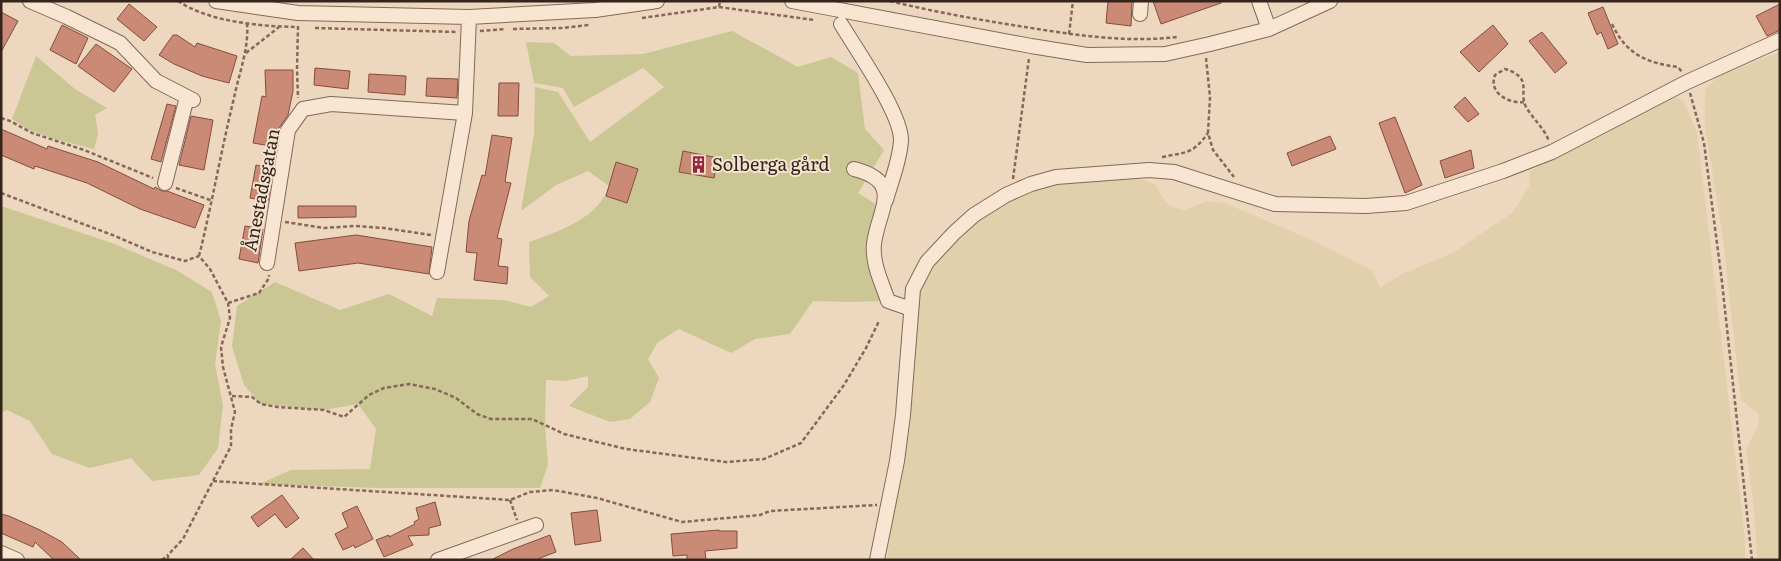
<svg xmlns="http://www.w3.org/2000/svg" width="1781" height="561" viewBox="0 0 1781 561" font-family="Literata,serif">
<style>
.farmland{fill:#e2d0ad}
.green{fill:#cac794}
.building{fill:#cb8a75;stroke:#844d3e}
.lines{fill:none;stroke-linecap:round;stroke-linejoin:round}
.minor-casing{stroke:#856858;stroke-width:16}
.path{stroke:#856858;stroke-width:2.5;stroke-dasharray:4 2.5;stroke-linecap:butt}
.minor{stroke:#f8e6d2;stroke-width:14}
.labels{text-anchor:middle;stroke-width:4;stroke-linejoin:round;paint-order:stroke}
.poi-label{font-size:18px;fill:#35241c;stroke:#f4e3ce;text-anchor:start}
.street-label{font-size:18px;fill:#35241c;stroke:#f4e3ce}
</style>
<rect width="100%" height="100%" fill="#edd7bf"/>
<path class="farmland" d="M1780 52V560H1757L1754 508 1746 449 1759 424 1758 413 1741 400 1723 239 1705 126V90L1717 77Z
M1671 96 1683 100 1697 132 1745 539V560H887L916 297 942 253 977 221 1017 195 1086 178 1135 177 1155 184 1163 198 1172 207 1184 210 1208 201 1227 204 1316 242 1372 270 1380 288 1400 275 1454 252 1512 213 1529 187 1530 171Z"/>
<path class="green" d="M732 31 798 67 831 57 858 73 865 129 884 150 858 193 882 208 871 255 888 301 848 302 813 301 790 334 755 339 731 353 679 329 658 342 648 359 659 378 650 402 630 419 610 422 569 406 588 387V376L566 381 546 380 545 425 548 465 540 488H378L259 484 291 470 370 469 376 429 358 404 324 410 261 404 244 385 232 346 237 306 275 282 340 310 389 294 432 316 437 298 504 300 531 307 549 296 530 277 529 242C558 232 599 218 609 186L588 171 556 185 521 211 534 134 535 87 558 92 590 142 664 87 643 68 574 107 563 88 534 83 526 42 554 43 571 56 643 54Z
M36 56 75 89 107 108 95 115 98 134 94 149 55 139 29 130 12 119Z
M1 206 112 243 176 270 212 292 221 321 215 364 223 406 218 448 199 475 152 481 131 458 90 468 52 454 30 421 7 410 1 413Z"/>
<path class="building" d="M1108 1H1132L1131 26 1106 23Z
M1153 1H1221V3L1161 24Z
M129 4 157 27 144 41 117 19Z
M1780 4V30L1767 36 1756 16Z
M1603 7 1618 44 1608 49 1601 32 1597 35 1588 13Z
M1 12 18 21 1 52Z
M62 25 88 38 76 64 50 50Z
M1493 25 1508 44 1479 72 1460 52Z
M1542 32 1567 63 1555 73 1529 41Z
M173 35H177L195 47 197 43 237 56 229 83 202 76 174 64 159 55Z
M96 44 132 69 114 92 78 66Z
M315 68 350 71 348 89 314 85Z
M265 70H293V91L288 115 279 128 277 147 253 143 262 96 266 97Z
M369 74 406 76 405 95 368 92Z
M427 78 458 79 457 98 426 96Z
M499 83H519L518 116H498Z
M1465 97 1479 114 1468 122 1454 107Z
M167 104 176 106 161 162 151 159Z
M191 116 213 120 204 170 179 165Z
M1395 117 1422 185 1405 193 1379 123Z
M1 129 47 149 48 146 98 162 154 189 155 187 162 191H167L204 205 195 228 140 209 87 183 35 166 34 169 1 155Z
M492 135 512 138 505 182 511 183 497 238 502 239 498 266 508 267 507 284 474 280 477 253 466 252 469 221 482 175 485 176Z
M1330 136 1336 149 1292 166 1287 153Z
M1471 150 1474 168 1445 178 1440 161Z
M683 151 718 158 714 178 679 172Z
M616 162 638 169 627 203 606 196Z
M256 165 273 168 268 201 250 198Z
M298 206H356V217L298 218Z
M245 226 263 229 258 263 239 259Z
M356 235 432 247 429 274 358 263 299 271 295 243Z
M282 495 299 518 286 528 275 514 258 527 251 517Z
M435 502 441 525 429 528V535L408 536 413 545 384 557 376 540 389 535V537L415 524 414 522 419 519 416 508Z
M357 506 373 539 355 548 354 545 343 550 335 534 348 527 342 513Z
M597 510 601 541 575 545 571 513Z
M1 514 9 516 40 530 62 542 81 560H54L35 542 33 547 1 533Z
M719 530V531H737V548L705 551 706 560H687V555L673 556 671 534Z
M550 535 556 552 535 560H491L513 549Z
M303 548 314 560H290Z"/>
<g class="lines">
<defs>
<path id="minor" d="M30 1 67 17 120 43 156 81 193 100
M216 1 298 13 469 17 595 10 657 1
M792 1 1031 46 1087 55 1165 54 1210 44 1269 29 1330 1
M1259 1 1269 29
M1140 14 1141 1
M841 24C856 49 901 113 901 140 900 161 891 181 886 200
M854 169C905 182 878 210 874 244 872 264 882 283 888 301L911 309
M165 183 187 97
M267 263 288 130 303 109 331 104 465 113
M437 272 465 113 469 17
M1 553 17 560
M438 560 536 525
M877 560 897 461 903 415 913 289 927 262 954 233 974 215 1006 195 1031 184 1056 177 1149 170 1174 172 1275 204 1366 206 1406 203 1503 171 1552 152 1687 82 1780 40"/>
</defs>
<use href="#minor" class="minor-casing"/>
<path class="path" d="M178 1C209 22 259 26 295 27
M890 1C935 12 980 20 1025 27 1075 35 1126 43 1177 37
M719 7 814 20
M642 18 719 7 720 1
M1612 24C1626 54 1646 63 1678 67L1682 72
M298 26 297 69 298 98
M315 28 457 32
M513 29 562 28 589 25
M480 31 505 29
M1069 34 1073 1
M246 53 279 27
M1206 58 1210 97 1208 133 1213 150 1234 177
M1690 93 1704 143 1722 282 1752 560
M1524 102C1509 104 1488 93 1495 75L1505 69C1534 78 1518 92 1526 107 1533 119 1544 128 1549 141
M1 118 10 121 32 133 84 150 153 178
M1162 157C1186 152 1192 155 1208 133
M1013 179 1029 58
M176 188 213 201
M1 193 115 236 152 252 185 261 199 256 210 269 228 303 230 318 221 347 223 367 235 412 231 429V446L183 539 168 555V560
M285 222 324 228 355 226 384 228 431 235
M199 256C212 204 221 151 234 98 239 73 249 49 247 24
M228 303 259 293 269 278V275
M232 396 252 397 261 404 277 407 324 410 344 417 369 395 384 388 409 384 435 389 456 398 477 414 491 419H532L564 434 626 449 726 462 764 459 801 443 844 385 866 348 879 321
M213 481 510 500 530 492 553 490 597 498 682 522 760 515 770 511 877 505
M510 500 517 520
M162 560 168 555"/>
<use href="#minor" class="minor"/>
</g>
<defs>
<symbol id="building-bare" viewBox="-9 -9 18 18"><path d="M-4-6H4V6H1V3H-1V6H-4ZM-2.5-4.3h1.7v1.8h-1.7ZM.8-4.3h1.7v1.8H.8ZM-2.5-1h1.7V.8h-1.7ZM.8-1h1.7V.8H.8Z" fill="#93293d" stroke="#f4e3ce" stroke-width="2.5" paint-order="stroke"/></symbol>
</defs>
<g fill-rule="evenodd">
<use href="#building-bare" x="686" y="152" width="25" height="25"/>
</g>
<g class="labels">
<g class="poi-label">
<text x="712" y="171">Solberga gård</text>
</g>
<g class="street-label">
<text transform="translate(262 190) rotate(-79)" y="6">Ånestadsgatan</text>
</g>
</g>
<rect width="1781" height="561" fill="none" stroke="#35241c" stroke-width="5"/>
</svg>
